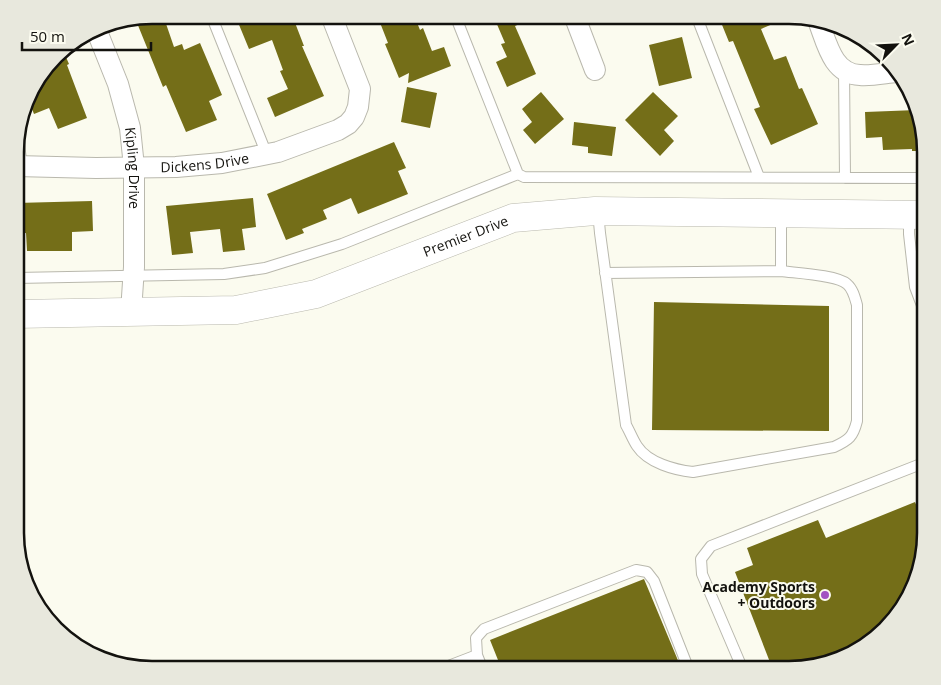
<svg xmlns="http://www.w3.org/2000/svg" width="941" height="685" viewBox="0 0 941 685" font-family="'Open Sans',sans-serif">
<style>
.building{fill:#746e18}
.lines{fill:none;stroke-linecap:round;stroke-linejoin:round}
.lane-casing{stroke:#b9b8ad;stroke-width:12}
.street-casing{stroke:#b9b8ad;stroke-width:22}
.secondary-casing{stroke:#b9b8ad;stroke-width:29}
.lane{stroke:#fff;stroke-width:10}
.street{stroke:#fff;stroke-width:20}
.secondary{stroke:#fff;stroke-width:28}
.poi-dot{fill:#a252c2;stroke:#fbfbef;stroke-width:2}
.labels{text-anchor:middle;stroke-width:4;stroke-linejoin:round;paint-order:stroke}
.street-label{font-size:14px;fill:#13120e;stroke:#fbfbef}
.poi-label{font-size:14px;font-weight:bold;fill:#13120e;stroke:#fbfbef;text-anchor:end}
.rim{fill:none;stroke:#13120e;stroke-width:2.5}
</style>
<rect width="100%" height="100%" fill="#fbfbef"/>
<path class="building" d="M151 15H163L174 47 182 44 184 50 200 43 222 95 209 101 217 120 186 132 166 85 163 87 135 18Z
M235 15H292L304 46H302L324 96 275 117 267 98 288 89 280 71 283 70 272 40 249 49Z
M377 15H414L420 30 423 28 432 51 444 47 451 66 408 83 409 73 399 78 385 44 388 43Z
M493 15H540L515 26 536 74 507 87 496 62 507 57 501 44 505 43Z
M718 15H794L761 29 774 60 786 56 799 89 802 88 818 124 771 145 754 109 760 107 733 41 729 42Z
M682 37 692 78 659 86 649 45Z
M62 48 69 64 67 65 87 118 58 129 49 108 34 114 28 99 33 83Z
M407 87 437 93 430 128 401 122Z
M541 92 564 119 535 144 523 130 532 122 522 109Z
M653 92 678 116 664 130 674 141 660 156 625 120Z
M917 110 926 143V151H912V149L883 150 882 137 866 138 865 112Z
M574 122 616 127 612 156 588 153V147L572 145Z
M394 142 406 168 398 171 408 194 358 214 351 198 323 210 327 219 302 229 304 233 286 240 267 194Z
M253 198 256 227 242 229 245 250 223 252 220 229 190 232 193 253 172 255 166 206Z
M92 201 93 231 72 232V251H27L26 233 16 234V203Z
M654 302 829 306V431L652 430Z
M915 502 926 528V542L898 617 850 656 790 670H773L735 572 753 565 747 548 818 520 826 538Z
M644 579 682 670H502L490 640Z"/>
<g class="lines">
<defs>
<path id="lane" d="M211 15 267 155
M455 15 518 174
M696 15 759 177
M844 70 845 178
M17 131 22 166
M598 211 600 233 626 425C630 432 633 440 637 446 648 463 675 470 693 472L834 447C849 440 853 437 857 421V305C855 298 853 289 847 284 837 275 795 273 781 271V214
M909 216V234L915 287 926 316
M605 273 781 271
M16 278 224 274 265 268 342 244 518 174 524 177 926 178
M438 670 477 655
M483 670 477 655 476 638 484 629 636 570 647 572 654 581 689 670
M743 670 702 574 701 559 711 546 926 462"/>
<g id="street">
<path d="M574 15 595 70"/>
<path d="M819 23C827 44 833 74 860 75 872 76 885 73 896 72"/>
<path id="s1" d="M96 29 118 84 130 128 134 167V267L131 312"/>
<path id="s2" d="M16 166 96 168 176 167 222 163 278 152 338 130 348 124 354 117 358 107 360 89 331 15"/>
</g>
<g id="secondary">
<path id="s3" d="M16 314 236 310 316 294 513 218 595 211 926 215"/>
</g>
</defs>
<use href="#lane" class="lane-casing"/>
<use href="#street" class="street-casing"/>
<use href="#secondary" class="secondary-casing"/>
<use href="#lane" class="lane"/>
<use href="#street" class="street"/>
<use href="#secondary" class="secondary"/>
</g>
<circle class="poi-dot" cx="825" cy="595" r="5"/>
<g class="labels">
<g class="street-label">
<text dy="5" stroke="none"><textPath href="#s2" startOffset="189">Dickens Drive</textPath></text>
<text dy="5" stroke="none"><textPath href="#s1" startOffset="145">Kipling Drive</textPath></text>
<text dy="5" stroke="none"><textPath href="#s3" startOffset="462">Premier Drive</textPath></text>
</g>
<g class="poi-label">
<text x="815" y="592">Academy Sports<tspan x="815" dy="16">+ Outdoors</tspan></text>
</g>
</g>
<path d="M0 0H941V685H0ZM152 24H789A128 128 0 0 1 917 152V533A128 128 0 0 1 789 661H152A128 128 0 0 1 24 533V152A128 128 0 0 1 152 24Z" fill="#e8e8dd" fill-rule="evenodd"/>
<path class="rim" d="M152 24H789A128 128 0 0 1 917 152V533A128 128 0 0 1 789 661H152A128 128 0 0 1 24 533V152A128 128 0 0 1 152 24Z"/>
<g transform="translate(896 45) rotate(66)" stroke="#fbfbef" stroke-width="4" paint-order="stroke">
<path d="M0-4L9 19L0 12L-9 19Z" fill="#13120e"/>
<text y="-8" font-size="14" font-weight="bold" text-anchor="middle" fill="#13120e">N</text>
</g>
<path d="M22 42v8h129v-8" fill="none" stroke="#13120e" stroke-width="2.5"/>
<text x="30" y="42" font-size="15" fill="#13120e" stroke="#fbfbef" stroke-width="4" paint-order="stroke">50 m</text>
</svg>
